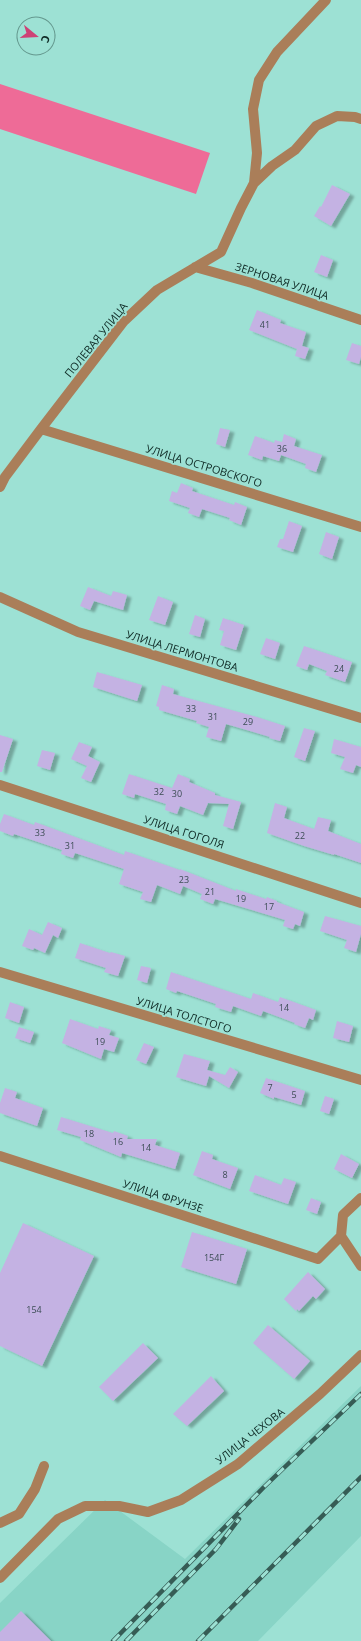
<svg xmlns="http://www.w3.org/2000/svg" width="361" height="1641" viewBox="0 0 361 1641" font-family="'Open Sans',sans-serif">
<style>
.built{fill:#88d4c6}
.forest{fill:#ee6b97}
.building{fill:#c4b2e3;filter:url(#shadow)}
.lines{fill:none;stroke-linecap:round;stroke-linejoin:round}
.street{stroke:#aa7e59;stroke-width:10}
.rail-casing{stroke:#365c55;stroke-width:4.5}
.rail{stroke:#9de1d4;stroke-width:3;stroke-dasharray:9;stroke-linecap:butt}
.labels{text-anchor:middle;stroke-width:3.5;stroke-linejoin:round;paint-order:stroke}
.number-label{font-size:9px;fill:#3c4d55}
.street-label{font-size:11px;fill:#0f2b26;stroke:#9de1d4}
</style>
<defs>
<filter id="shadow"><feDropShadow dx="4.5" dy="2.5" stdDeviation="1" flood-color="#0004"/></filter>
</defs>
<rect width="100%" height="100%" fill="#9de1d4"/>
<path class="built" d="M361 1386V1536L258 1641H0V1603L105 1500 185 1559Z"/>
<path class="forest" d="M0 84 210 153 196 194 0 129Z"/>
<path class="building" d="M332 185 350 194 331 226 314 216 320 206 321 207Z
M321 255 333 260 327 277 314 272Z
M257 310 281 320 280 323 306 332 302 346 309 348 305 359 295 356 297 349 249 330Z
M352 343 361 346V357L359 364 346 360Z
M220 428 230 430 225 447 216 444Z
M284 434 296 439 294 446 322 455 316 472 305 468 306 464 281 455 279 461 263 456 262 460 248 455 255 436 274 443 275 440 282 442Z
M181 483 193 488 192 491 234 505 235 502 247 507 241 525 229 520 230 518 202 509 199 517 188 513 190 508 169 501 172 491 177 493Z
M289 521 302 526 293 552 277 547 280 539H283Z
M326 532 339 537 332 559 319 554Z
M88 587 111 596 113 591 127 595 123 610 94 601 90 610 80 606Z
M158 596 173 602 165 625 149 620Z
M195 615 205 619 200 637 189 634Z
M223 618 244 625 236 650 220 645 224 631 219 630Z
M266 638 280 643 275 659 260 654Z
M304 646 352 662 345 682 325 675 327 671 309 664 307 670 296 666Z
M97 672 142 685 137 701 93 687Z
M162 685 174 689 173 694 257 717 285 726 280 741 269 738 270 737 226 724 221 741 206 737 209 727 196 723 197 721 159 710V707L156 706Z
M304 728 315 731 305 761 294 757Z
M0 735 13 739 2 772H0Z
M334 739 361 747V767L356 765 353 773 340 769 345 757 331 753Z
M79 742 92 747 88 756 100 762 91 782 81 778 87 766 71 759Z
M42 750 55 753 50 770 37 766Z
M129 774 172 788 178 774 190 779 189 782 215 793V795L241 802 233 829 223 826 229 804 208 803 203 815 180 806 177 814 165 810 166 804 135 794 134 798 122 794Z
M275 803 287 807 284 818 314 829 318 817 331 820 328 831 361 844V863L334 854V855L304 846 267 833Z
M4 814 34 825 35 822 124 855 125 851 180 870V869L236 891V889L266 899 267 897 277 901V902L304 912 300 926 295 924 293 929 283 926 285 920 215 899 213 904 200 899 202 894 183 886 180 894 157 885 151 902 140 899 143 892 119 884 124 869 75 853 73 858 61 854 62 850 14 834 13 836 0 831V824Z
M325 916 361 926V934L356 952 344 948 347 940 320 931Z
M48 922 62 928 58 938 53 935 45 953 34 948 33 950 22 946 29 929 42 935Z
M80 943 110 953 111 952 125 956 118 976 104 972 106 968 75 958Z
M141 966 151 968 147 983 137 980Z
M171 972 251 999 253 993 278 1002 280 997 316 1010 313 1020 309 1018 305 1028 294 1024 295 1023 263 1011 261 1016 233 1006 231 1012 215 1007 216 1004 177 991 176 993 166 989Z
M10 1002 24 1007 19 1023 5 1018Z
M70 1019 98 1029 99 1026 111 1030 109 1035 119 1038 114 1052 104 1049 101 1059 62 1043Z
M337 1021 353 1026 349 1042 333 1038Z
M19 1027 34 1032 30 1043 15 1038Z
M144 1043 154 1047 146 1064 136 1060Z
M184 1054 210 1061 207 1070 225 1075 230 1067 238 1072 229 1088 209 1076 206 1086 176 1077Z
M266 1078 305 1091 301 1105 274 1097V1099L260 1093Z
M5 1088 17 1092 15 1098 43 1108 37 1126 0 1113V1103Z
M325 1096 334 1099 329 1114 320 1111Z
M61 1117 113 1133 114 1131 128 1136 127 1139H157L155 1145 180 1153 175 1169 122 1153 121 1157 80 1140 81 1137 57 1130Z
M202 1151 213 1155 212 1159 238 1168 230 1189 193 1175Z
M341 1154 359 1164 352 1178 334 1169Z
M255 1175 281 1185 284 1178 296 1182 288 1204 249 1191Z
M311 1198 321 1202 317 1214 306 1210Z
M23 1223 94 1256 42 1366 0 1346V1273Z
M192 1232 247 1249 236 1284 181 1267Z
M308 1272 325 1289 316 1299 313 1296 299 1311 297 1309 296 1311 284 1299Z
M268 1325 310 1361 294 1379 253 1343Z
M143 1343 158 1358 113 1401 99 1387Z
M211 1376 224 1391 187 1426 173 1414Z
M21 1611 51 1641H0V1632Z"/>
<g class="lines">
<path class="street" d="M254 183 272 166 295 150 316 126 337 116 355 117 361 119
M195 267 252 283 361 320
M41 429 361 527
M0 487 5 477 41 429 124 321 157 290 221 252 241 208 254 183 257 153 253 109 259 80 277 52 326 0
M0 597 78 632 361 718
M0 785 361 903
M0 972 361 1080
M0 1156 318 1259 341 1236 343 1215 361 1198
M341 1236 361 1266
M0 1523 19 1514 35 1489 44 1466
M0 1578 58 1519 85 1506H119L148 1512 181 1500 238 1464 320 1394 361 1355"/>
<defs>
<path id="rail" d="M113 1641 264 1487 361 1394
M126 1641 216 1549 239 1519
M198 1641 361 1477"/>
</defs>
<use href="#rail" class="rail-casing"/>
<use href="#rail" class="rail"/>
</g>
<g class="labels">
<g class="number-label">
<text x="265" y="328">41</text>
<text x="282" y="452">36</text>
<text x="339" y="672">24</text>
<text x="191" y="712">33</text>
<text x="213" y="720">31</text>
<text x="248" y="725">29</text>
<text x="159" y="795">32</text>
<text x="177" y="797">30</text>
<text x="40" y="836">33</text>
<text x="300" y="839">22</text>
<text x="70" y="849">31</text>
<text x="184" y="883">23</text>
<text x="210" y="895">21</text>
<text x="241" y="902">19</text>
<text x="269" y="910">17</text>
<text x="284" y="1011">14</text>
<text x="100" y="1045">19</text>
<text x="270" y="1091">7</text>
<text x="294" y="1098">5</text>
<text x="89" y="1137">18</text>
<text x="118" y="1145">16</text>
<text x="146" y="1151">14</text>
<text x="225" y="1178">8</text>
<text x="214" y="1261">154Г</text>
<text x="34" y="1313">154</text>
</g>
<g class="street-label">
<text transform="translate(282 281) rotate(18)" y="4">ЗЕРНОВАЯ УЛИЦА</text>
<text transform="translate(96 340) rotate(-51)" y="4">ПОЛЕВАЯ УЛИЦА</text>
<text transform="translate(204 466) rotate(17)" y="4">УЛИЦА ОСТРОВСКОГО</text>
<text transform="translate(182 651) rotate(17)" y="4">УЛИЦА ЛЕРМОНТОВА</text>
<text transform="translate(184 832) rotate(18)" y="4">УЛИЦА ГОГОЛЯ</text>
<text transform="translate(184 1015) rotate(17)" y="4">УЛИЦА ТОЛСТОГО</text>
<text transform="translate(163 1196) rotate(18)" y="4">УЛИЦА ФРУНЗЕ</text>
<text transform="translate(250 1436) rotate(-38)" y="4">УЛИЦА ЧЕХОВА</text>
</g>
</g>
<g transform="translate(36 36) rotate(108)"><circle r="19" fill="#9de1d4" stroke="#64988e"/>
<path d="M0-3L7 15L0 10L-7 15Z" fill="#ce4276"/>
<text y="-6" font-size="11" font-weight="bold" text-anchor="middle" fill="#0f2b26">С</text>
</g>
</svg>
